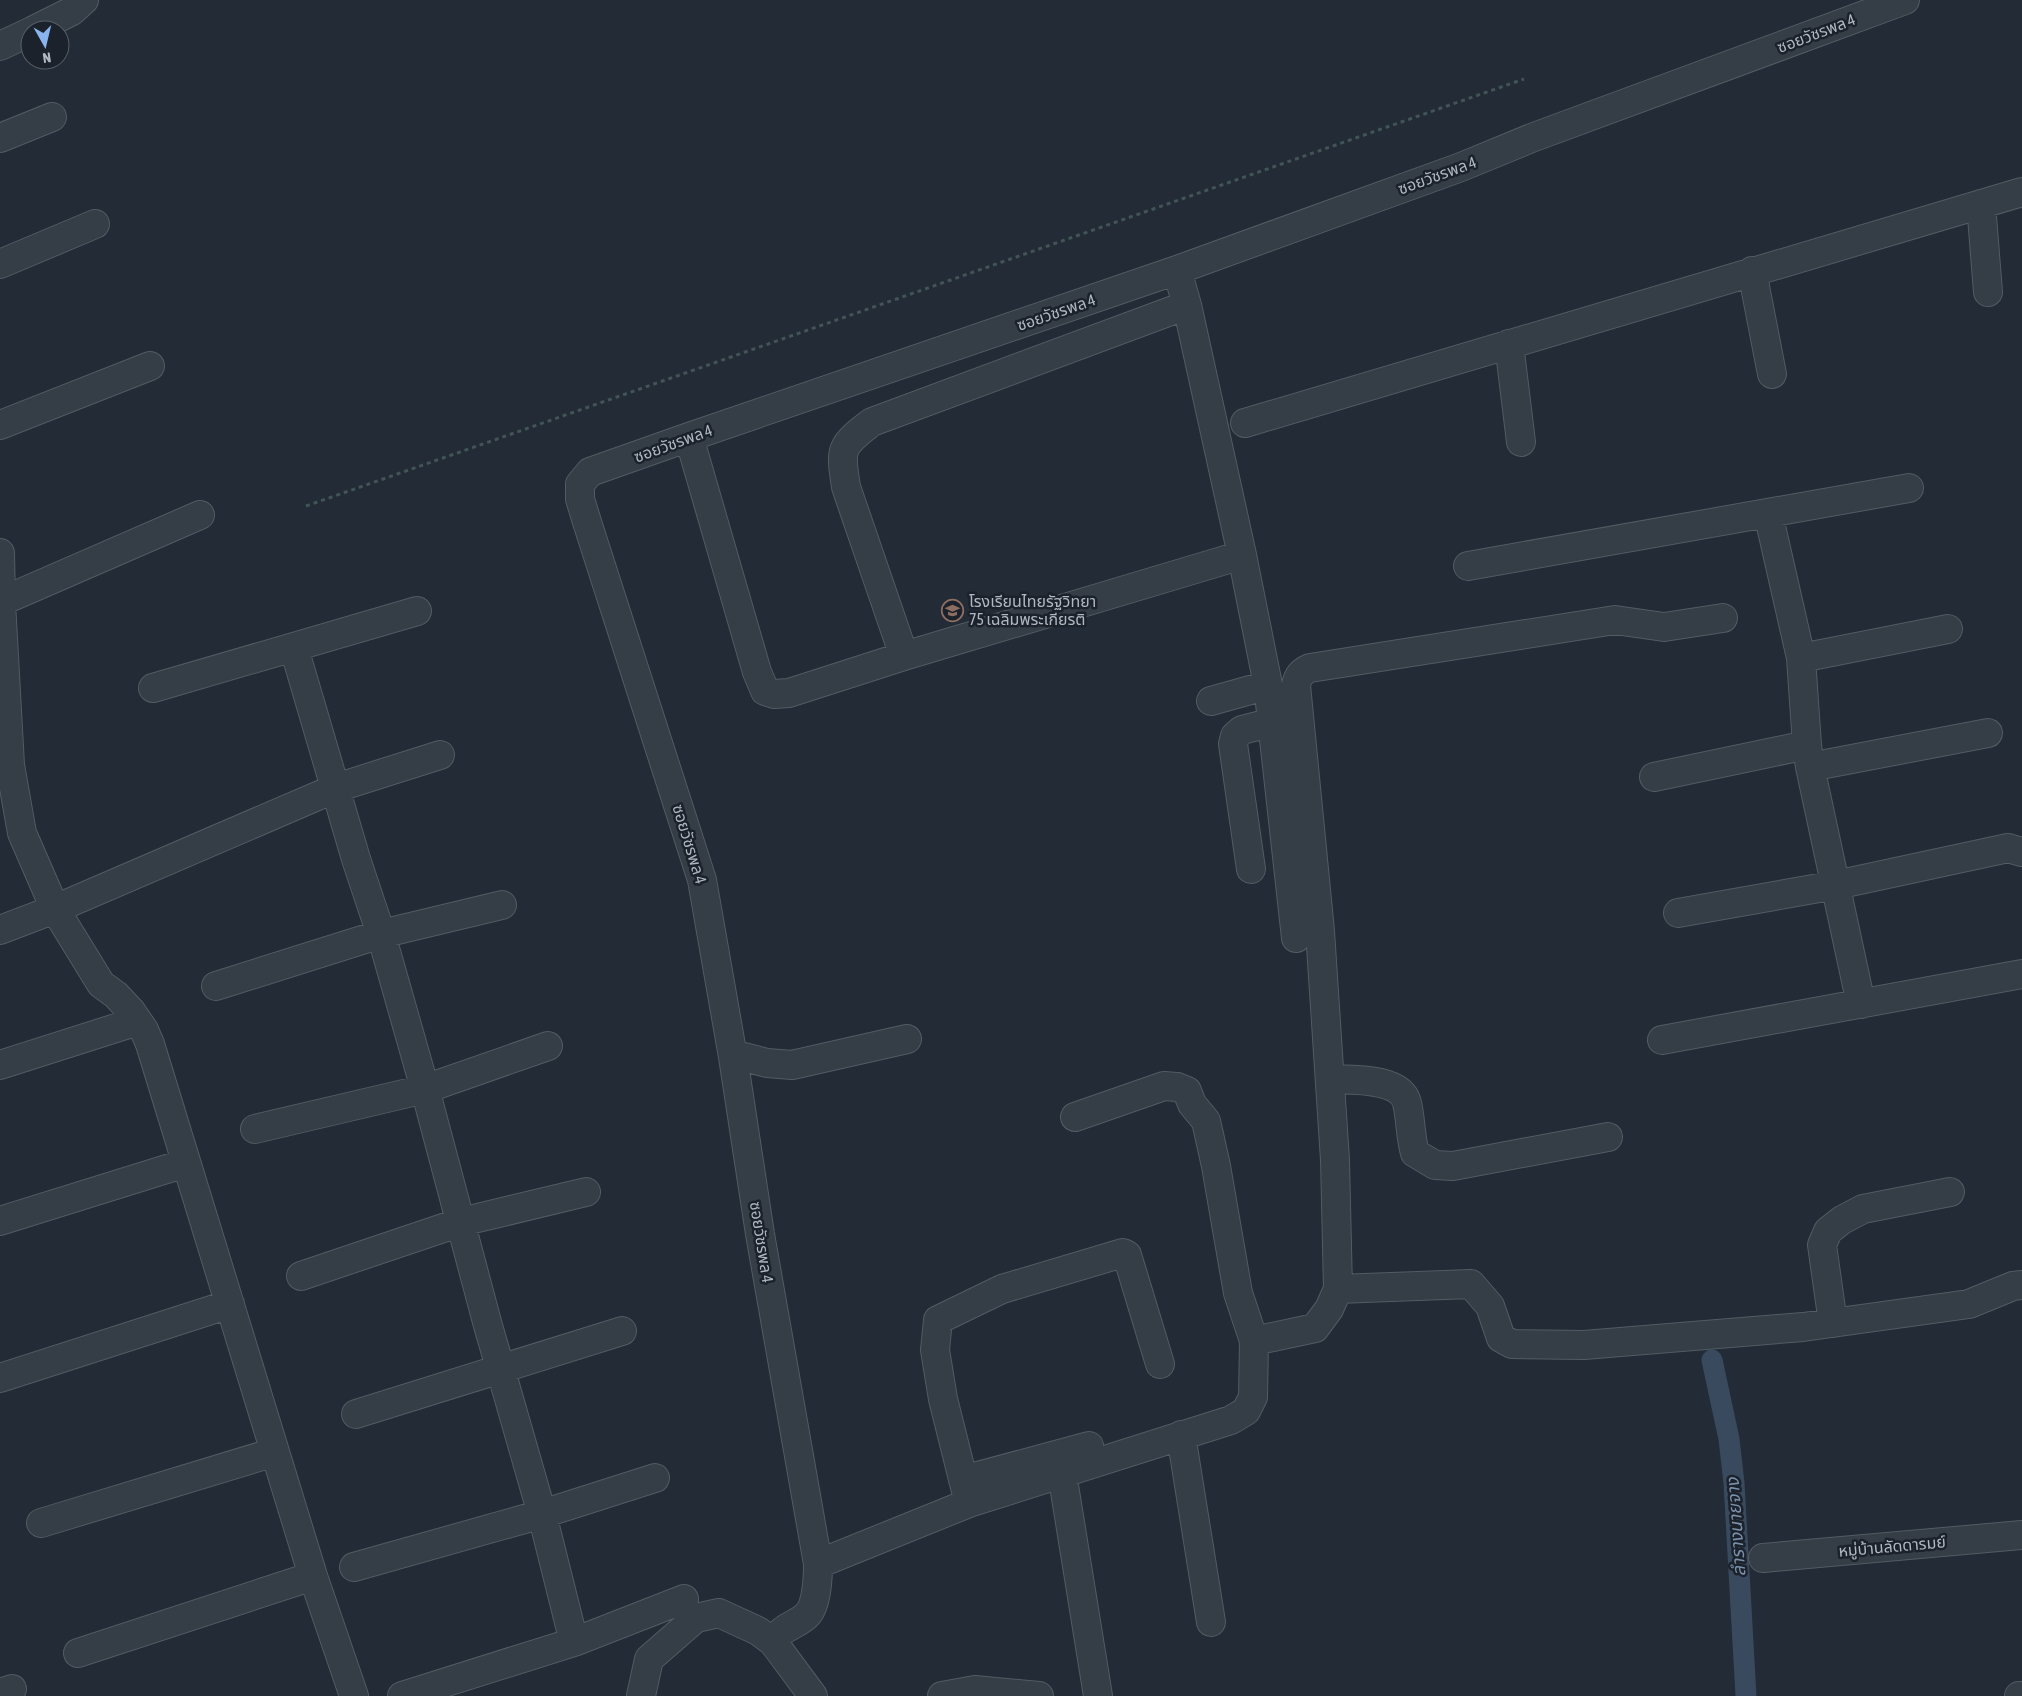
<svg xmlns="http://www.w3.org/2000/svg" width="2022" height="1696" viewBox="0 0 2022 1696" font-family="'Asap Condensed','Noto Sans Thai',sans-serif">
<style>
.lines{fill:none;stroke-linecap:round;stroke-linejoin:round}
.canal{stroke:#39495e;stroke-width:21}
.minor-casing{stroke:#535b64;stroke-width:30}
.path{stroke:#435456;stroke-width:3;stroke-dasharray:4 4;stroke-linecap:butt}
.minor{stroke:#353d46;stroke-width:28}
.labels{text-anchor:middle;stroke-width:5;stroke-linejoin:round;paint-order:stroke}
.street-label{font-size:16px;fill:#b0b8c3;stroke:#1b222b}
.poi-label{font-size:16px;fill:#b0b8c3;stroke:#1b222b;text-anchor:start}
.water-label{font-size:18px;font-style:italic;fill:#7a8fa9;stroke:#1b222b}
</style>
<rect width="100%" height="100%" fill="#222b36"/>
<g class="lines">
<path class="canal" d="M1712 1360 1729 1439 1734 1483 1746 1696"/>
<defs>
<path id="minor" d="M34 30 72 11 84 0
M0 46 30 32
M0 138 52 117
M1981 204 1988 292
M0 264 95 224
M1177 270 1187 305 1242 555 1268 685 1296 938
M1752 271 1772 374
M1509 344 1521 442
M1245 423 2022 192
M0 425 150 366
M689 437 757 672 765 691 774 694 789 693 904 656 1242 555
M1768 513 1801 658 1807 745 1810 767 1861 1004
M0 553 1 602 10 765 22 833 55 909 101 984 116 995 131 1011 144 1030 150 1044 313 1576 354 1696
M1468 566 1909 488
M0 602 200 515
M294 648 356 859 381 934 425 1089 487 1322 542 1514 574 1642 402 1696
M904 656 846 487C840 448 840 446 872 422L1187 305
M1801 658 1948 629
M153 688 417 611
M1211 701 1268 685
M1810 767 1988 733
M1654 777 1807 745
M1251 869 1233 744 1235 736 1242 730 1273 722
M1678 913 1836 885 2008 848 2022 852
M0 930 55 909 336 788 440 755
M216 986 381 934 502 905
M1662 1040 2022 974
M733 1057H744L767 1063 792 1065 907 1039
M0 1065 138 1021
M1330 1079C1351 1080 1401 1077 1407 1103 1411 1119 1410 1136 1415 1153L1435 1165 1453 1166 1608 1137
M255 1129 425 1089 548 1046
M0 1221 186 1163
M301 1276 461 1222 586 1192
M1338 1289 1471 1284 1490 1306 1501 1338 1512 1344 1584 1345 1803 1327 1969 1304 2013 1286 2022 1285
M1833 1323 1822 1245 1828 1231 1842 1220 1863 1209 1950 1192
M1254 1341 1315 1328 1329 1309 1338 1289 1335 1160 1320 931 1296 685C1298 676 1301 672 1310 668L1615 620 1664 627 1723 618
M0 1378 230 1304
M356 1414 622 1331
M1181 1435 1211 1622
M1062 1473 1098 1696
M963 1480 1089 1446
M969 1503 943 1399 935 1350 938 1320 1002 1289 1123 1253 1127 1255 1160 1364
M41 1523 275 1452
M1763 1558 2022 1535
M818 1564 969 1503 1231 1420 1246 1411 1253 1397 1254 1341 1238 1293 1216 1166 1206 1121 1192 1104 1187 1091 1177 1087 1164 1086 1075 1117
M354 1567 542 1514 655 1478
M574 1642 684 1599
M773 1642C783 1626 793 1627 806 1616 817 1607 818 1577 818 1564L760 1234 733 1057 702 880 587 522 580 499V484L590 472 689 437 1177 270 1461 167 1534 137 1905 0
M78 1653 313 1576
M0 1693 12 1689
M641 1696 649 1659 696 1618 719 1613 758 1631 773 1642 813 1696
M942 1696 975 1690 1039 1696
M2019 1696H2022"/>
</defs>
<use href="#minor" class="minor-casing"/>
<path class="path" d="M306 506 1524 79"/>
<use href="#minor" class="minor"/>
</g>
<defs>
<symbol id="school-ring" viewBox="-11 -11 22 22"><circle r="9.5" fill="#1b222b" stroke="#8d6e63" stroke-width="1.5"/><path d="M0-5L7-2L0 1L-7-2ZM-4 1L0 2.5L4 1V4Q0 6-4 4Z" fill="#8d6e63"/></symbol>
</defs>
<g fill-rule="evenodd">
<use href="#school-ring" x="940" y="598" width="25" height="25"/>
</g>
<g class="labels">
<g class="street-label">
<text transform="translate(1816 33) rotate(-21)" y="6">ซอยวัชรพล 4</text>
<text transform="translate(1437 175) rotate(-20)" y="6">ซอยวัชรพล 4</text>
<text transform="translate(1056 312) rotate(-19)" y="6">ซอยวัชรพล 4</text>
<text transform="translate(673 443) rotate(-20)" y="6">ซอยวัชรพล 4</text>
<text transform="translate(690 844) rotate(73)" y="6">ซอยวัชรพล 4</text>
<text transform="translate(762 1242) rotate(81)" y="6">ซอยวัชรพล 4</text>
<text transform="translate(1892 1546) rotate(-5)" y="6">หมู่บ้านลัดดารมย์</text>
</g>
<g class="poi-label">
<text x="969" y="607">โรงเรียนไทยรัฐวิทยา<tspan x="969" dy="18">75 เฉลิมพระเกียรติ</tspan></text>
</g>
<g class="water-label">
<text transform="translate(1736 1527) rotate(-94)" y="6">ลำรางนายจาง</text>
</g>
</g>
<g transform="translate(45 45) rotate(172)"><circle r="24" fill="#1b222b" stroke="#575e68"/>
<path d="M0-4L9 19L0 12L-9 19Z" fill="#89b4ee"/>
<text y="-8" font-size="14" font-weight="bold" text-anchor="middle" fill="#b0b8c3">N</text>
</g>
</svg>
